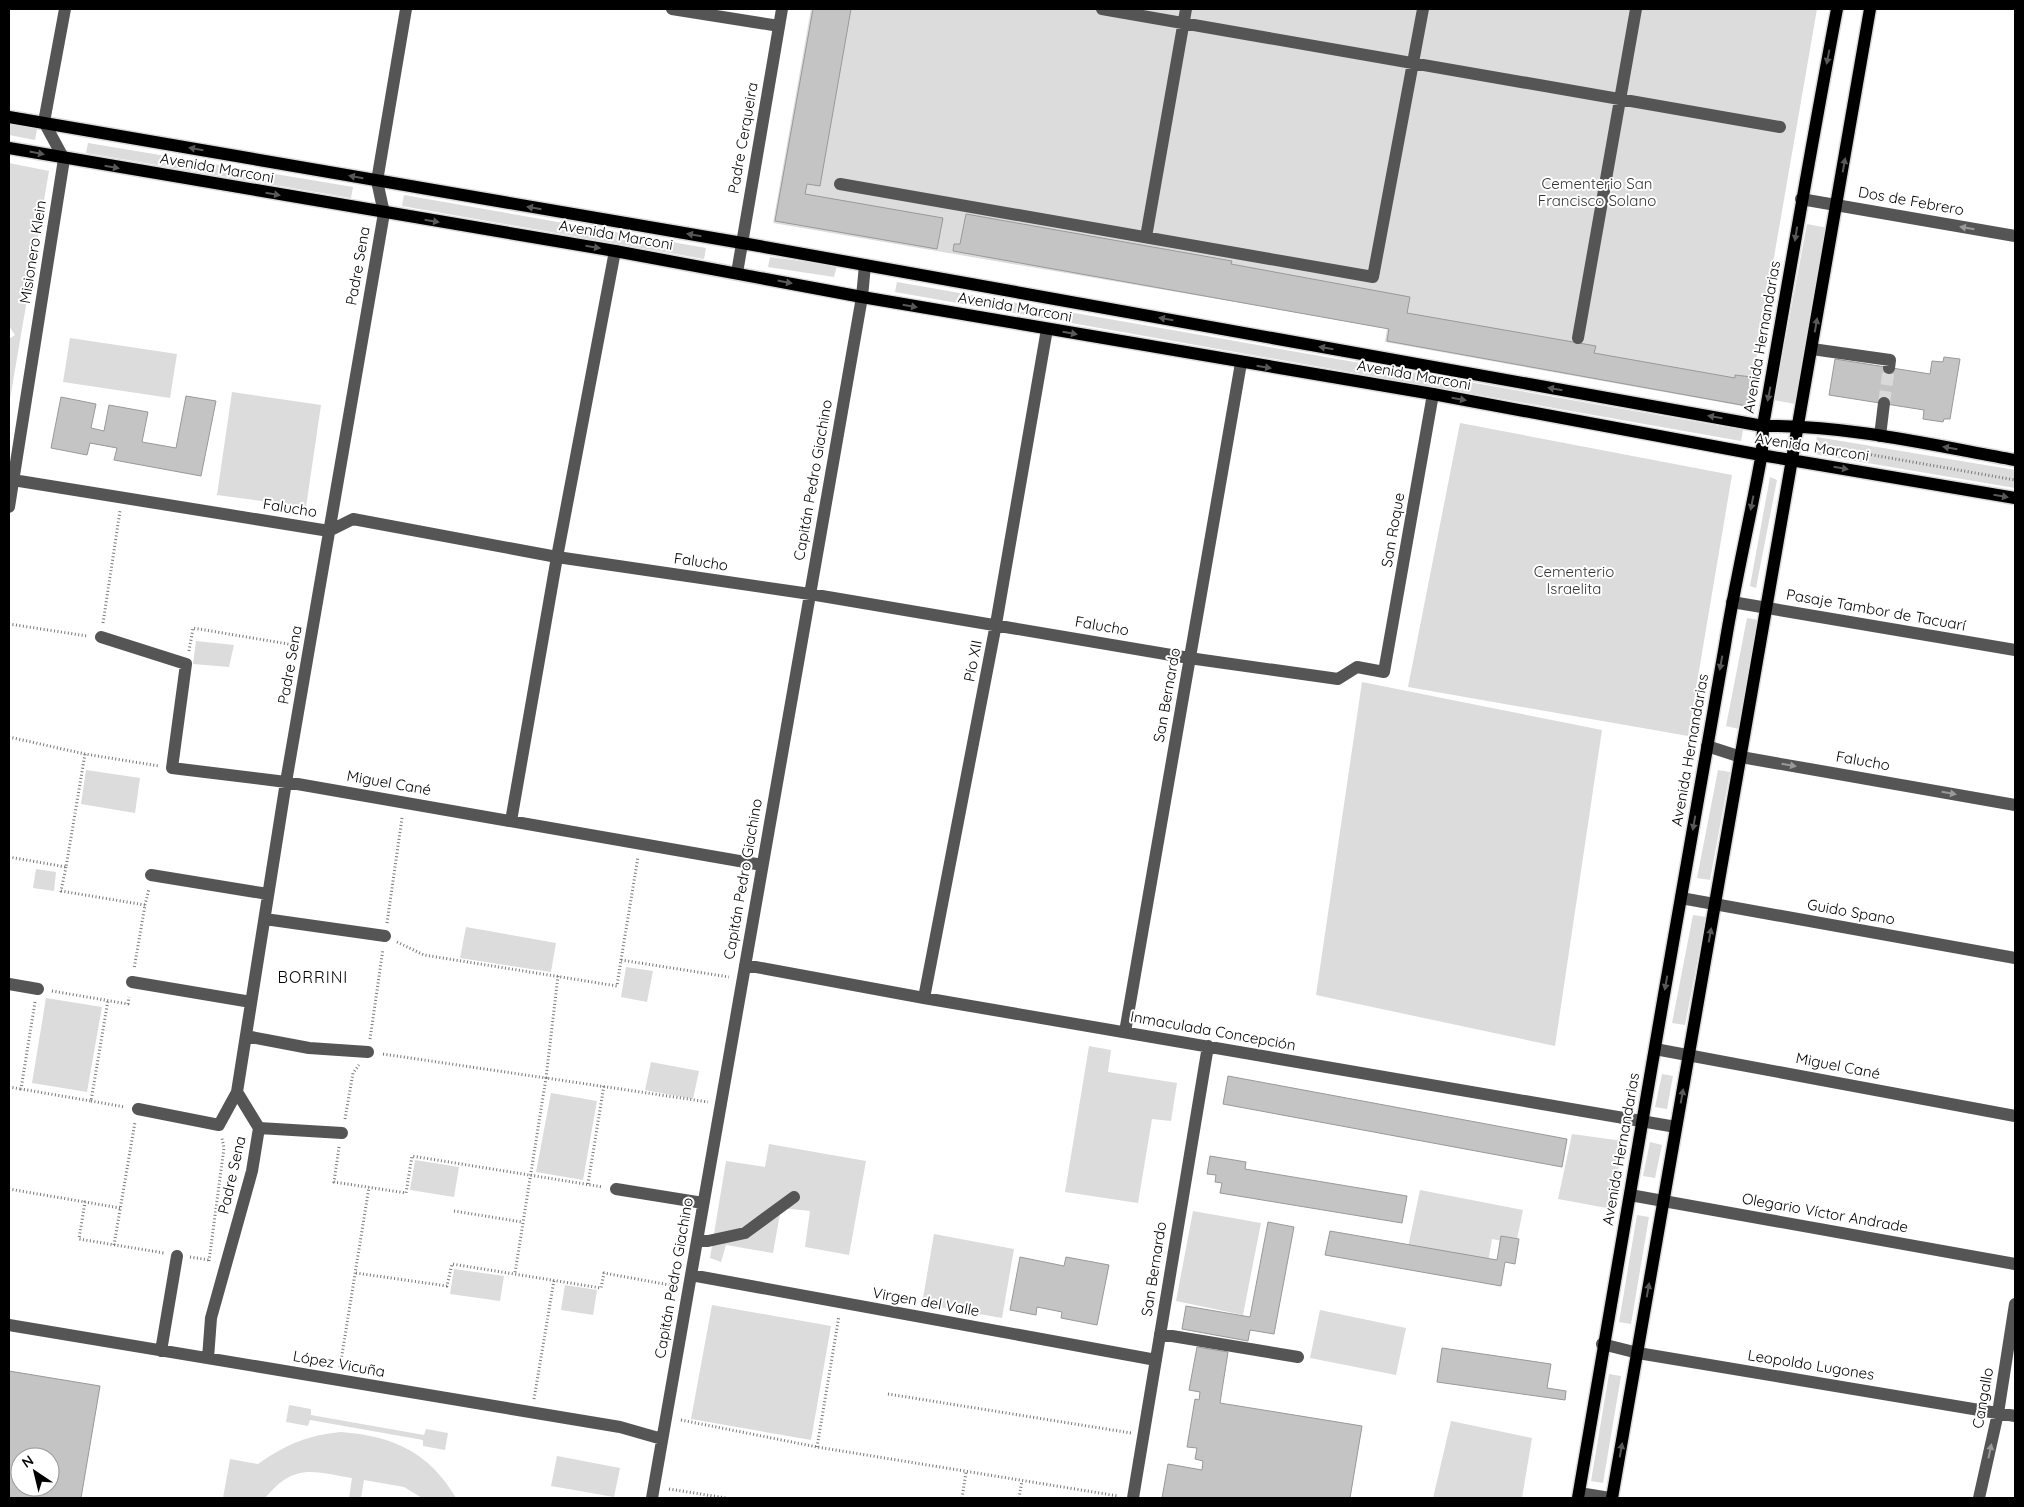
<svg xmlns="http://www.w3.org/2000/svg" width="2024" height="1507" viewBox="0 0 2024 1507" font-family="Quicksand,sans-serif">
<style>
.green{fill:#dcdcdc}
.building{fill:#c4c4c4;stroke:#999;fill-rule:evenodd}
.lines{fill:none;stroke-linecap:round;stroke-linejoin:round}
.minor-tunnel{stroke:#d9d9d9;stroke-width:12;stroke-dasharray:12 6;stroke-linecap:butt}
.major-casing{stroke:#dbdbdb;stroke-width:15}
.path{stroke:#777;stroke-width:3;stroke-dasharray:1 2.5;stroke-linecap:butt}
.minor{stroke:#555;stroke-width:12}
.major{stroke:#000;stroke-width:12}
.oneway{fill:#595959}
.oneway2{fill:#999}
.labels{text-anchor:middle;stroke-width:4;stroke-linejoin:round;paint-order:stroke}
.street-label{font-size:15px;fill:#000;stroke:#fff}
.park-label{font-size:15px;fill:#333;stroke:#fff}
.neighbourhood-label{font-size:16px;letter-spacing:1px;fill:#000;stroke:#fff}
</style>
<rect width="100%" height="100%" fill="#fff"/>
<path class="green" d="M811 9H1817L1748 407 1385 342 1387 328 773 223Z
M9 124 37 129 35 140 9 135Z
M88 143 353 187 351 198 86 153Z
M9 163 49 171 9 405V339L15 335 9 326Z
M404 195 706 248 704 259 402 206Z
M1807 224 1828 228 1795 404 1774 400Z
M770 257 837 266 834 277 768 267Z
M897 282 1743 430 1741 441 895 292Z
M70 338 177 354 170 398 63 382Z
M232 392 321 405 306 507 217 495Z
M1460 423 1732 475 1688 736 1408 687Z
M1817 437 2015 470V488L1814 454Z
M1770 477 1777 480 1756 588 1750 586Z
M1747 618 1759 620 1739 729 1726 726Z
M196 641 234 645 229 667 193 664Z
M1362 682 1602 730 1555 1046 1316 995Z
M86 770 140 778 135 813 81 804Z
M1718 770 1730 772 1710 880 1697 878Z
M36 869 56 872 54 891 33 888Z
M1693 915 1706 917 1685 1025 1672 1023Z
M466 927 556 943 551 972 460 958Z
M626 967 653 971 647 1002 621 997Z
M46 998 102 1007 87 1092 32 1083Z
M1089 1046 1111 1050 1108 1072 1177 1083 1171 1121 1152 1119 1138 1203 1065 1192Z
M651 1062 699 1071 693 1099 645 1090Z
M1662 1074 1673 1076 1667 1109 1655 1107Z
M551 1093 597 1101 583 1180 536 1172Z
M1572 1134 1623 1141 1612 1209 1558 1199Z
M1650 1142 1662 1145 1655 1178 1643 1176Z
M769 1144 866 1161 849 1255 805 1247 810 1211 781 1208 773 1253 726 1245 721 1262 710 1258 726 1161 765 1167Z
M415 1160 459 1167 454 1197 410 1190Z
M1420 1190 1523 1210 1516 1244 1492 1239 1488 1263 1408 1247Z
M1193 1211 1261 1223 1243 1315 1176 1301Z
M1637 1215 1649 1217 1631 1324 1619 1322Z
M934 1234 1014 1249 1002 1318 922 1304Z
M454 1269 504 1276 500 1301 450 1294Z
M565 1285 597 1290 593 1315 561 1310Z
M712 1305 831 1326 811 1440 691 1419Z
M1320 1310 1406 1328 1396 1375 1310 1358Z
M1609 1374 1621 1376 1603 1483 1591 1481Z
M289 1405 311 1409V1415L424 1435 426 1429 448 1433 445 1450 423 1446V1440L310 1420 308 1426 286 1422Z
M1451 1421 1532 1438 1522 1498H1433Z
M341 1432C393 1436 429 1452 456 1498H422L404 1487 364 1480 361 1498H349L352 1478C312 1471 294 1463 265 1498H223L230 1459 258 1464C285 1445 308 1435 341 1432Z
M557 1456 620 1468 614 1497 551 1486Z"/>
<path class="building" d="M813 9H851L820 186 807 184 805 194 943 218 937 249 775 221Z
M966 214 1232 261 1231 264 1410 297 1407 313 1596 346 1594 353 1735 378V375L1752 377 1747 406 1387 341 1389 329 953 251 954 244H960Z
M1944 357 1960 359 1950 419H1944L1943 422 1923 419 1924 410 1829 395 1835 359 1930 374 1932 361 1943 362Z
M186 396 216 401 201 476 114 460 117 448 90 443 87 455 51 448 61 397 96 404 91 428 104 431 109 405 148 412 142 442 176 448Z
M1228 1076 1567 1139 1562 1167 1223 1104Z
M1210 1156 1246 1162 1245 1169 1407 1196 1402 1223 1220 1193 1222 1183 1215 1182 1216 1175 1207 1174Z
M1268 1222 1294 1227 1274 1334 1250 1330 1248 1341 1182 1329 1186 1306 1250 1317Z
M1330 1231 1497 1260 1501 1236 1519 1239 1515 1264 1505 1262 1501 1286 1325 1255Z
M1020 1257 1064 1266 1066 1257 1109 1265 1097 1325 1061 1318 1062 1312 1037 1307 1036 1315 1010 1310Z
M1197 1347 1228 1352 1220 1403 1362 1426 1350 1498H1162L1168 1464 1202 1470 1203 1461 1195 1459 1197 1448 1187 1447 1195 1399 1199 1400 1200 1392 1189 1390Z
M1442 1348 1551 1364 1547 1388 1566 1391 1565 1400 1437 1382Z
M9 1371 100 1386 81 1498H9ZM20 1457H50V1487H20Z"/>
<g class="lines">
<path class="minor-tunnel" d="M1884 403 1889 368"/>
<defs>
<path id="major" d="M9 117 742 243 1763 426C1848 425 1932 445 2015 460
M9 148 615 251 862 297 1433 394 1761 455 2015 498
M1578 1498C1626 1214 1675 929 1725 645 1735 582 1750 520 1761 458 1763 446 1762 433 1764 420 1788 283 1811 146 1837 9
M1612 1498 1870 9"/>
</defs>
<use href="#major" class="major-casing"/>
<path class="path" d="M1816 445 2015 480
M103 623 120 511
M9 624 87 636
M189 651 193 628 294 645
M9 737 85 754 159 766
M9 857 66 867 85 754
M66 867 61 891 145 905 134 969
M145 905 149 889
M387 923 402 818
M397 942 424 955 617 986 621 960 729 977
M621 960 638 857
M558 976 546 1078 708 1102
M52 991 128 1004 129 997
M35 1002 21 1089 91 1101 108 1000
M370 1039 383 949
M383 1054 546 1078 515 1273
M9 1087 21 1089
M91 1101 125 1107
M345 1119 353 1073 359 1065
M339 1147 334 1182 406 1193 412 1156 603 1187
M588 1184 604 1085
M9 1189 85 1202
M120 1208 85 1202 79 1239 164 1253
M454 1211 522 1222
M114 1245 135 1122
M190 1257 209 1260
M209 1261 224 1148 222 1138
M356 1273 447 1286 452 1264 601 1288 604 1273 675 1286
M340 1367 369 1187
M888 1394 1131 1433
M534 1399 554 1280
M681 1420 817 1447 1118 1496
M817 1447 839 1316
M669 1489 726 1498
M962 1498 966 1472
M1019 1498 1022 1481"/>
<path class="minor" d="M672 9 779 26
M1102 9 1780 127
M840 184 1373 277 1423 9
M1801 199 2015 236
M1146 237 1186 9
M737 273 782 9
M1578 338 1636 9
M1812 349 1890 360 1889 368
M1880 436 1884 403
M13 480 329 531 353 519 557 557 810 594 1189 658 1338 679 1357 667 1384 672 1433 394
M9 507 64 159 44 122 65 9
M1732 602 2015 650
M101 637 186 664 172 768 286 782 762 865
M1707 746 1741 757 2015 805
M511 821 557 557 615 251
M151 875 268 894
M1681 898 2015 958
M265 919 385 936
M745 965 924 998 1676 1127
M132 982 251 1002
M9 984 38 989
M924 998 996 624 1047 329
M1125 1032 1241 363
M246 1036 309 1048 368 1052
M1655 1049 2015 1116
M138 1109 219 1125 237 1092
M259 1128 342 1133
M616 1189 703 1203
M1630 1195 2015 1264
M697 1241H708L745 1233 794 1197
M691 1275 1156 1360
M9 1325 620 1427 662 1439
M1160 1334 1298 1357
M1602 1344 1638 1353 2015 1416
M161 1351 177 1256
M208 1358 211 1318 252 1171 259 1128 237 1092 286 782 384 213 377 181 406 9
M1579 1493 1610 1498
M652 1498 862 297 865 265
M1133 1498 1208 1046
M1979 1498 1998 1413 2015 1304"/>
<use href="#major" class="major"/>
</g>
<defs><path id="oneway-solid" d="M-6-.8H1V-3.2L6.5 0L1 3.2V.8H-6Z" transform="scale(1.25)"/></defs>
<g class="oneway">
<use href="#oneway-solid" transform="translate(1828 57) rotate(101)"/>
<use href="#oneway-solid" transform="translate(196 149) rotate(-170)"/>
<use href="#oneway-solid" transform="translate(37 153) rotate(11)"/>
<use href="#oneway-solid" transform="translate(1844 165) rotate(-80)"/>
<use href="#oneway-solid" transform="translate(112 167) rotate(10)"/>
<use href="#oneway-solid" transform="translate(356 177) rotate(-170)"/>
<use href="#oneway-solid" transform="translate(273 194) rotate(10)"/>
<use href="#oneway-solid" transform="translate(534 208) rotate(-170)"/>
<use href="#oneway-solid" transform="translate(432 221) rotate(9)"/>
<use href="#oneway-solid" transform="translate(1796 234) rotate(99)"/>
<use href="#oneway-solid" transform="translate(694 235) rotate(-170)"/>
<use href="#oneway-solid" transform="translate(593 247) rotate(9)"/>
<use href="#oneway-solid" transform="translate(785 282) rotate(11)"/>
<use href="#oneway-solid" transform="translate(910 306) rotate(10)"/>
<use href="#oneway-solid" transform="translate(1166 319) rotate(-170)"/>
<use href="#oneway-solid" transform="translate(1816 325) rotate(-80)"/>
<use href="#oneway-solid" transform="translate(1070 333) rotate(10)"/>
<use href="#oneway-solid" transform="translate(1326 348) rotate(-170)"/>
<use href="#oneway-solid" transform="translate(1264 367) rotate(9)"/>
<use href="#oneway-solid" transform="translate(1555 389) rotate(-170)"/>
<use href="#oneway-solid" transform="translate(1769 394) rotate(101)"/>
<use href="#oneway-solid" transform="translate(1459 399) rotate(10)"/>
<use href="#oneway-solid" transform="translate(1715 417) rotate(-170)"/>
<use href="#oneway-solid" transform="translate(1950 448) rotate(-170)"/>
<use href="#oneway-solid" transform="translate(1841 468) rotate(10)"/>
<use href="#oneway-solid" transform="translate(2001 496) rotate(10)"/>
<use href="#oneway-solid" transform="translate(1752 503) rotate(101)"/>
<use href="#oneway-solid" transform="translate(1721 663) rotate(100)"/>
<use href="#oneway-solid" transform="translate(1694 823) rotate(100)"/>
<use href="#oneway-solid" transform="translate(1710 935) rotate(-80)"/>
<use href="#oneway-solid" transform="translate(1666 983) rotate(100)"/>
<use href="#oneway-solid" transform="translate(1682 1096) rotate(-80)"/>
<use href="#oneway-solid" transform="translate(1648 1290) rotate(-80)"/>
<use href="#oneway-solid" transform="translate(1621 1450) rotate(-80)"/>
</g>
<g class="oneway2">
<use href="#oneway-solid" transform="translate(1967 228) rotate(-170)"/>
<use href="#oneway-solid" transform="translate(1789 765) rotate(10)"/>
<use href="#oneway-solid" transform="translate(1949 793) rotate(10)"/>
<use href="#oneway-solid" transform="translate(1990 1451) rotate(-78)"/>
</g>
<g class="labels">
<g class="street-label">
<text transform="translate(743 138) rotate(-80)" y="5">Padre Cerqueira</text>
<text transform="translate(217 168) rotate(10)" y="5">Avenida Marconi</text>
<text transform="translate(1911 201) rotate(10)" y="5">Dos de Febrero</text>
<text transform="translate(616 235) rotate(10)" y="5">Avenida Marconi</text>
<text transform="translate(33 252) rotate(-81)" y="5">Misionero Klein</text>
<text transform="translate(358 266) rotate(-80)" y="5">Padre Sena</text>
<text transform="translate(1015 307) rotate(10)" y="5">Avenida Marconi</text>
<text transform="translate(1762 337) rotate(-80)" y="5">Avenida Hernandarias</text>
<text transform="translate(1414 375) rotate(10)" y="5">Avenida Marconi</text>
<text transform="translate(1812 447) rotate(9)" y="5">Avenida Marconi</text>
<text transform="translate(813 480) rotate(-80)" y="5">Capitán Pedro Giachino</text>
<text transform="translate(290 508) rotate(9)" y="5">Falucho</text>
<text transform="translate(1393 530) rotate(-80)" y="5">San Roque</text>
<text transform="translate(701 562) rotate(8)" y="5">Falucho</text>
<text transform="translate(1876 610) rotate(10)" y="5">Pasaje Tambor de Tacuarí</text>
<text transform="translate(1102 626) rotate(10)" y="5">Falucho</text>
<text transform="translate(973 661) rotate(-79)" y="5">Pío XII</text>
<text transform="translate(290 665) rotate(-80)" y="5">Padre Sena</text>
<text transform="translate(1167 695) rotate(-80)" y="5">San Bernardo</text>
<text transform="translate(1690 750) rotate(-80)" y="5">Avenida Hernandarias</text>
<text transform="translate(1863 761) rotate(10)" y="5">Falucho</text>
<text transform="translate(389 783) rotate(10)" y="5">Miguel Cané</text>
<text transform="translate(743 879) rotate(-80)" y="5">Capitán Pedro Giachino</text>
<text transform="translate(1851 912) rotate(10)" y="5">Guido Spano</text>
<text transform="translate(1213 1031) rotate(10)" y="5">Inmaculada Concepción</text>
<text transform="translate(1838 1066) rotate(11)" y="5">Miguel Cané</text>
<text transform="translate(1621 1149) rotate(-80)" y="5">Avenida Hernandarias</text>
<text transform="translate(232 1175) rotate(-77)" y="5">Padre Sena</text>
<text transform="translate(1825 1213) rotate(10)" y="5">Olegario Víctor Andrade</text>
<text transform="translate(1154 1269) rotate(-81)" y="5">San Bernardo</text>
<text transform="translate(674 1278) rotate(-80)" y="5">Capitán Pedro Giachino</text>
<text transform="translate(926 1302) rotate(10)" y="5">Virgen del Valle</text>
<text transform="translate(339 1364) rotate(10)" y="5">López Vicuña</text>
<text transform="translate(1811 1365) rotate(9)" y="5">Leopoldo Lugones</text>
<text transform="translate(1983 1398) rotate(-80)" y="5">Cangallo</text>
</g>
<g class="park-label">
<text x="1597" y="189">Cementerio San<tspan x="1597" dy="17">Francisco Solano</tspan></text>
<text x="1574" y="577">Cementerio<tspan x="1574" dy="17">Israelita</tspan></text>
</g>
<g class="neighbourhood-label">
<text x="313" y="983">BORRINI</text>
</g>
</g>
<rect width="2024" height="1507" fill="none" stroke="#000000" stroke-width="20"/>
<g transform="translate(35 1472) rotate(325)"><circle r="24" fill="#ffffff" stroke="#999999"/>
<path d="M0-4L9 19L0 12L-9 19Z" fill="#000000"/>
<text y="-8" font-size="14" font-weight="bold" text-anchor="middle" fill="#000000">N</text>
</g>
</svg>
